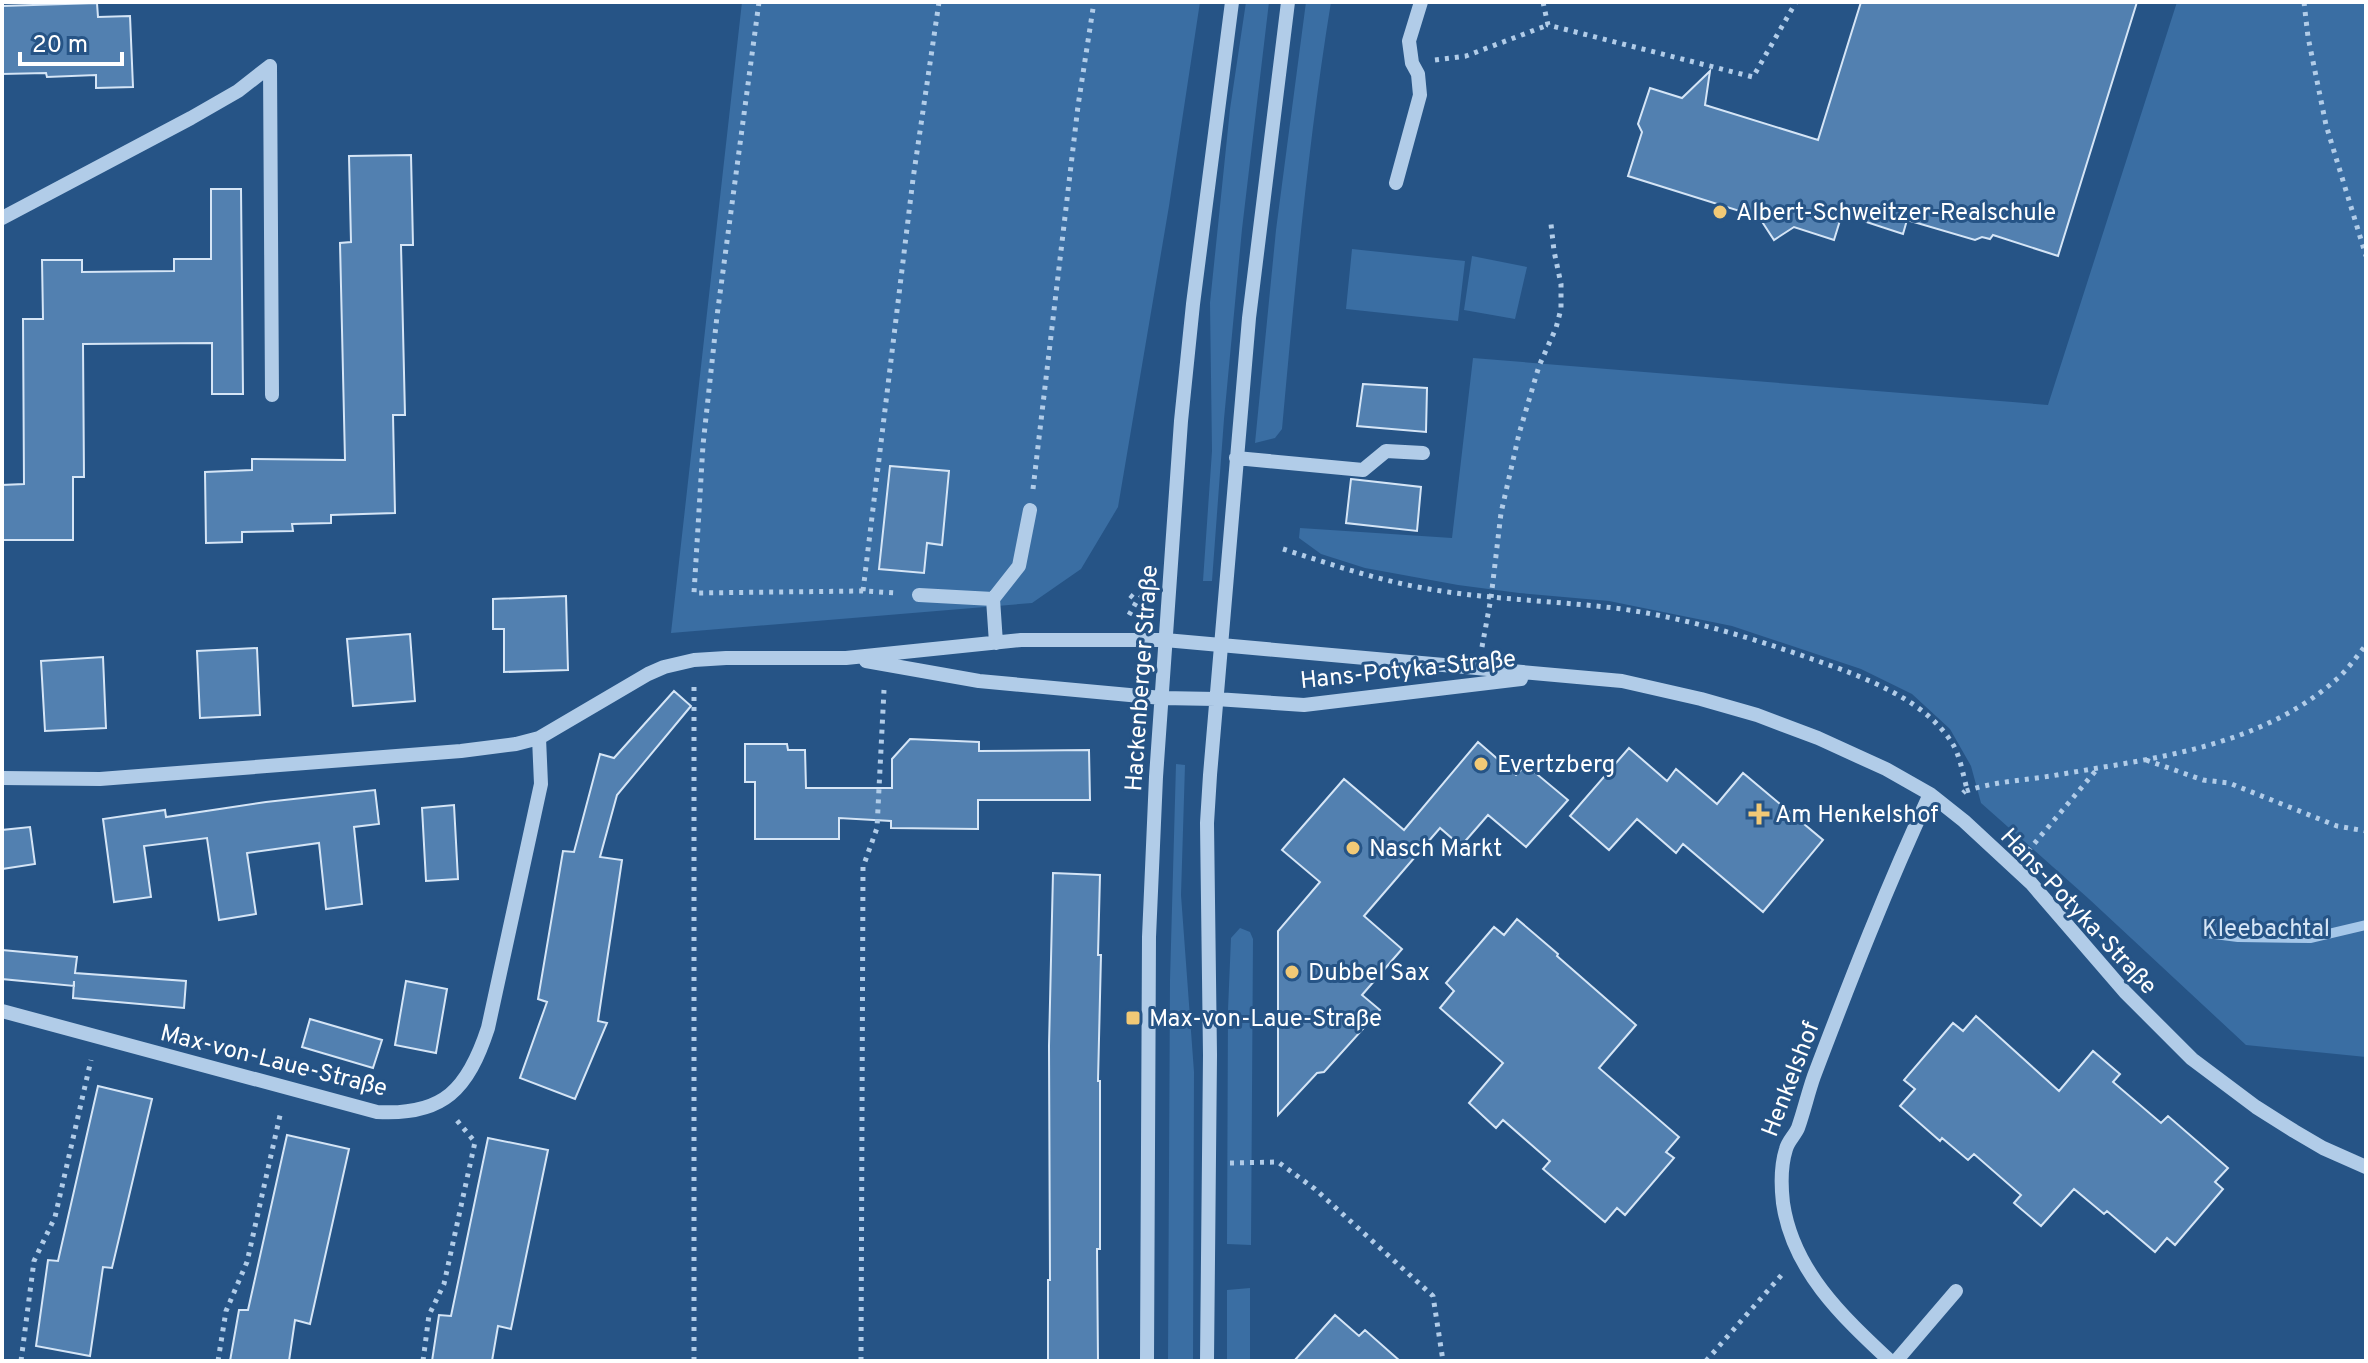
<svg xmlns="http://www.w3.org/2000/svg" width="2368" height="1363" viewBox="0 0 2368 1363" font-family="Overpass,sans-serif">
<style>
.green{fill:#3a6ea3}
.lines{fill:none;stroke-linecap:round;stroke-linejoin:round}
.stream{stroke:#a5c7e9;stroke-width:10}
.building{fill:#5280b0;stroke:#d5e5f6;stroke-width:2}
.path{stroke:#b1cce8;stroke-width:5;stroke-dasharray:4 6;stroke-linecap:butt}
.minor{stroke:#b1cce8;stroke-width:14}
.poi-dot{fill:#f1c976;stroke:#265486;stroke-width:3}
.labels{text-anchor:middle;stroke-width:6;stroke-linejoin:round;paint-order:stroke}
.poi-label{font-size:24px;fill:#fff;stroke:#265486;text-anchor:start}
.street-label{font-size:24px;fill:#fff;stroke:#265486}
.park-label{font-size:24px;fill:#d5e5f6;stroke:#265486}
</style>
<rect width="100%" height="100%" fill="#265486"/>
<path class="green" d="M742 2H1200L1169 206 1118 507 1081 569 1032 603 671 633Z
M1246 2H1269L1242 229 1224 419 1212 581H1203L1212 451 1210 303 1230 109Z
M1306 2H1331C1308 143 1295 286 1282 429L1275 438 1255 443 1276 230Z
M2177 2H2366V1057L2246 1045 2089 899 1981 803 1971 766 1950 729 1912 694 1861 669 1732 626 1609 601 1519 593 1458 585 1365 568 1321 554 1299 538 1300 528 1452 538 1473 358 2048 405Z
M1352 249 1465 261 1458 321 1346 309Z
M1472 256 1527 267 1515 319 1464 310Z
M1176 764 1185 765 1181 895 1194 1072 1193 1361H1168L1170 980Z
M1240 928 1250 932 1253 939 1251 1245 1227 1244 1228 1010 1231 938Z
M1250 1288V1361H1227V1290Z"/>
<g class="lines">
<path class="stream" d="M2207 933 2238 937 2311 938 2366 925"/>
</g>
<path class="building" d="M1861 2H2137L2058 256 1993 235 1990 239 1982 237 1975 240 1907 220 1903 234 1842 214 1834 240 1794 227 1774 240 1759 217 1628 176 1642 132 1638 124 1650 88 1682 98 1710 71 1705 105 1818 140Z
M97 3 98 17 130 16 133 87 96 88V75L47 77 46 73 2 74V6Z
M411 155 413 245H401L405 415H393L395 513 331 515V523L292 524 293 531 242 532V542L206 543 205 472 252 470V459L345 460 340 243 351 242 349 156Z
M211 189H241L243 394H212V343L83 344 84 477H73V540H2V485L24 484 23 319H43L42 260H82V272L174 271V259H211Z
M1363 384 1427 388 1426 432 1357 426Z
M890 466 949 471 942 545 927 543 924 573 879 569Z
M1351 479 1421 487 1417 531 1346 523Z
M566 596 568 670 504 672V629H493V599Z
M410 634 415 701 353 706 347 639Z
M257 648 260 715 200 718 197 651Z
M103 657 106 728 45 731 41 661Z
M674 691 691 706 617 795 600 857 622 860 598 1021 607 1023 575 1099 520 1078 547 1002 538 999 563 851 574 852 600 754 614 758Z
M910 739 979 742V751L1089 750 1090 800H978V829L891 828V821L839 818V839H755V782H745V744H787L788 750H805L806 788H892V759Z
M1478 742 1516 775 1526 765 1568 800 1526 847 1488 815 1461 846 1440 828 1364 916 1402 949 1362 995 1380 1010 1324 1072 1317 1073 1278 1115V931L1320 882 1282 850 1344 779 1404 830Z
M1629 748 1667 781 1676 769 1717 804 1743 773 1823 840 1763 912 1683 844 1676 853 1637 819 1609 850 1570 816Z
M375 790 379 824 354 827 362 904 326 909 319 843 247 853 256 914 219 920 207 838 144 846 151 897 114 902 103 819 165 810 166 817 266 802Z
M454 805 458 879 426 881 422 808Z
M30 827 35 864 2 869V830Z
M1053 873 1100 875 1098 955H1101L1098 1081H1100V1249H1097L1098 1361H1048V1280H1050L1049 1046Z
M1517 919 1558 954 1557 956 1636 1025 1599 1068 1679 1137 1666 1152 1674 1158 1625 1215 1617 1208 1605 1222 1543 1169 1550 1161 1503 1120 1496 1128 1469 1103 1503 1063 1440 1008 1454 991 1446 983 1494 927 1504 935Z
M2 950 77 957 75 973 186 981 184 1008 73 998 74 981V986L2 979Z
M406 981 447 989 436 1053 395 1045Z
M1976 1016 2059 1091 2093 1051 2120 1074 2113 1082 2161 1123 2168 1116 2228 1168 2215 1182 2223 1189 2175 1245 2167 1238 2155 1252 2107 1211 2104 1214 2074 1189 2041 1226 2014 1203 2021 1195 1974 1154 1968 1160 1942 1138 1940 1141 1900 1106 1915 1089 1904 1080 1953 1023 1963 1031Z
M310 1019 382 1040 373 1068 302 1047Z
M98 1086 152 1099 112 1268 103 1267 90 1356 36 1346 48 1260 58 1261Z
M287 1135 349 1149 310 1324 295 1320 289 1361H230L239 1310H248Z
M488 1138 548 1150 511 1329 498 1326 492 1361H432L439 1315 451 1316Z
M1335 1315 1359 1336 1365 1330 1400 1361H1294Z"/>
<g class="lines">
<path class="path" d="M759 2 717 316 703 445 694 593 863 591 898 593
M1543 2 1548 25 1753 77 1796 2
M2304 2 2308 37 2326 125 2366 256
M1435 60 1466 56 1548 25
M1033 489 1078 106 1094 2
M1283 549C1333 565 1383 582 1435 590 1497 600 1560 601 1622 609 1698 620 1771 644 1843 670 1882 685 1929 706 1952 743 1960 755 1963 775 1967 789L1963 793
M863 591 913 179 939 2
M1130 595 1137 601
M1129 615 1137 601 1144 594
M1482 647 1491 598 1501 513 1519 434 1539 366 1556 328 1561 309V284L1554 251 1551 224
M2146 760 2203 780 2229 783 2337 826 2366 831
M1966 791C1992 782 2024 780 2051 776 2152 758 2258 749 2338 678 2349 668 2357 656 2366 645
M2028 851 2098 768
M1230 1163 1278 1162 1315 1189 1433 1296 1443 1361
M21 1361 34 1261 55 1217 91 1060
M218 1361 226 1311 247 1262 281 1111
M423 1361 429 1315 444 1284 475 1142 454 1117
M694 1361V682
M861 1361 863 867 877 828 884 690
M1706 1361 1785 1271"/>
<path class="minor" d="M270 66 272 395
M1396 183 1420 95 1418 74 1412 63 1409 41 1421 2
M2 218 191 118 238 91 270 66
M1236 458 1363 470 1386 451 1423 453
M919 595 993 599
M996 643 993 599 1019 566 1030 510
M866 661 979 681 1162 698 1216 699 1304 705 1521 679
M2 778 100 779 461 751 516 744 539 738 648 674 664 667 694 660 726 658H846L1021 640H1165L1622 681 1701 699 1757 715 1818 738 1886 769 1930 794 1964 821 2031 883 2125 992 2192 1059 2256 1107 2294 1131 2323 1148 2366 1167
M2 1011 377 1112C444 1116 468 1089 488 1028L541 784 539 738
M1147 1361 1149 937 1156 777 1181 421 1193 304 1232 2
M1207 1361 1210 1055 1207 823 1210 775 1249 318 1288 2
M1890 1361C1843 1317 1793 1271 1783 1203 1781 1186 1781 1165 1786 1149 1788 1141 1795 1135 1798 1128 1804 1111 1808 1093 1814 1076 1850 981 1887 886 1930 794
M1896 1361 1956 1291"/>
</g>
<g class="poi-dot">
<circle cx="1720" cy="212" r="8"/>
<circle cx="1481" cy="764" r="8"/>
<path d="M1755 802h8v8h8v8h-8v8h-8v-8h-8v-8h8z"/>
<circle cx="1353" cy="848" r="8"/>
<circle cx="1292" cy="972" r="8"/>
<rect x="1125" y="1010" width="16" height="16" rx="4"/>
</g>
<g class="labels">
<g class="poi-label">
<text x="1736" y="220">Albert-Schweitzer-Realschule</text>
<text x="1497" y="772">Evertzberg</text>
<text x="1775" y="822">Am Henkelshof</text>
<text x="1369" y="856">Nasch Markt</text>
<text x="1308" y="980">Dubbel Sax</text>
<text x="1149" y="1026">Max-von-Laue-Straße</text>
</g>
<g class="street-label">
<text transform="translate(1408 669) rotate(-6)" y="8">Hans-Potyka-Straße</text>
<text transform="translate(1141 678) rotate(-86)" y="8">Hackenberger Straße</text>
<text transform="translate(2079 911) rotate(47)" y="8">Hans-Potyka-Straße</text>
<text transform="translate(274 1060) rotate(14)" y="8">Max-von-Laue-Straße</text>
<text transform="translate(1790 1079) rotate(-69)" y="8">Henkelshof</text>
</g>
<g class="park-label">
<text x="2266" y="936">Kleebachtal</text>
</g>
</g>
<rect width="2368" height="1363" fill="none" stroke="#ffffff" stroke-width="8"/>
<path d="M20 52v12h102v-12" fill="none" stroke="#ffffff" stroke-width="4"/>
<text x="32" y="52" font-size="24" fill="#ffffff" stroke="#265486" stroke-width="6" paint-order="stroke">20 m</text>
</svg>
